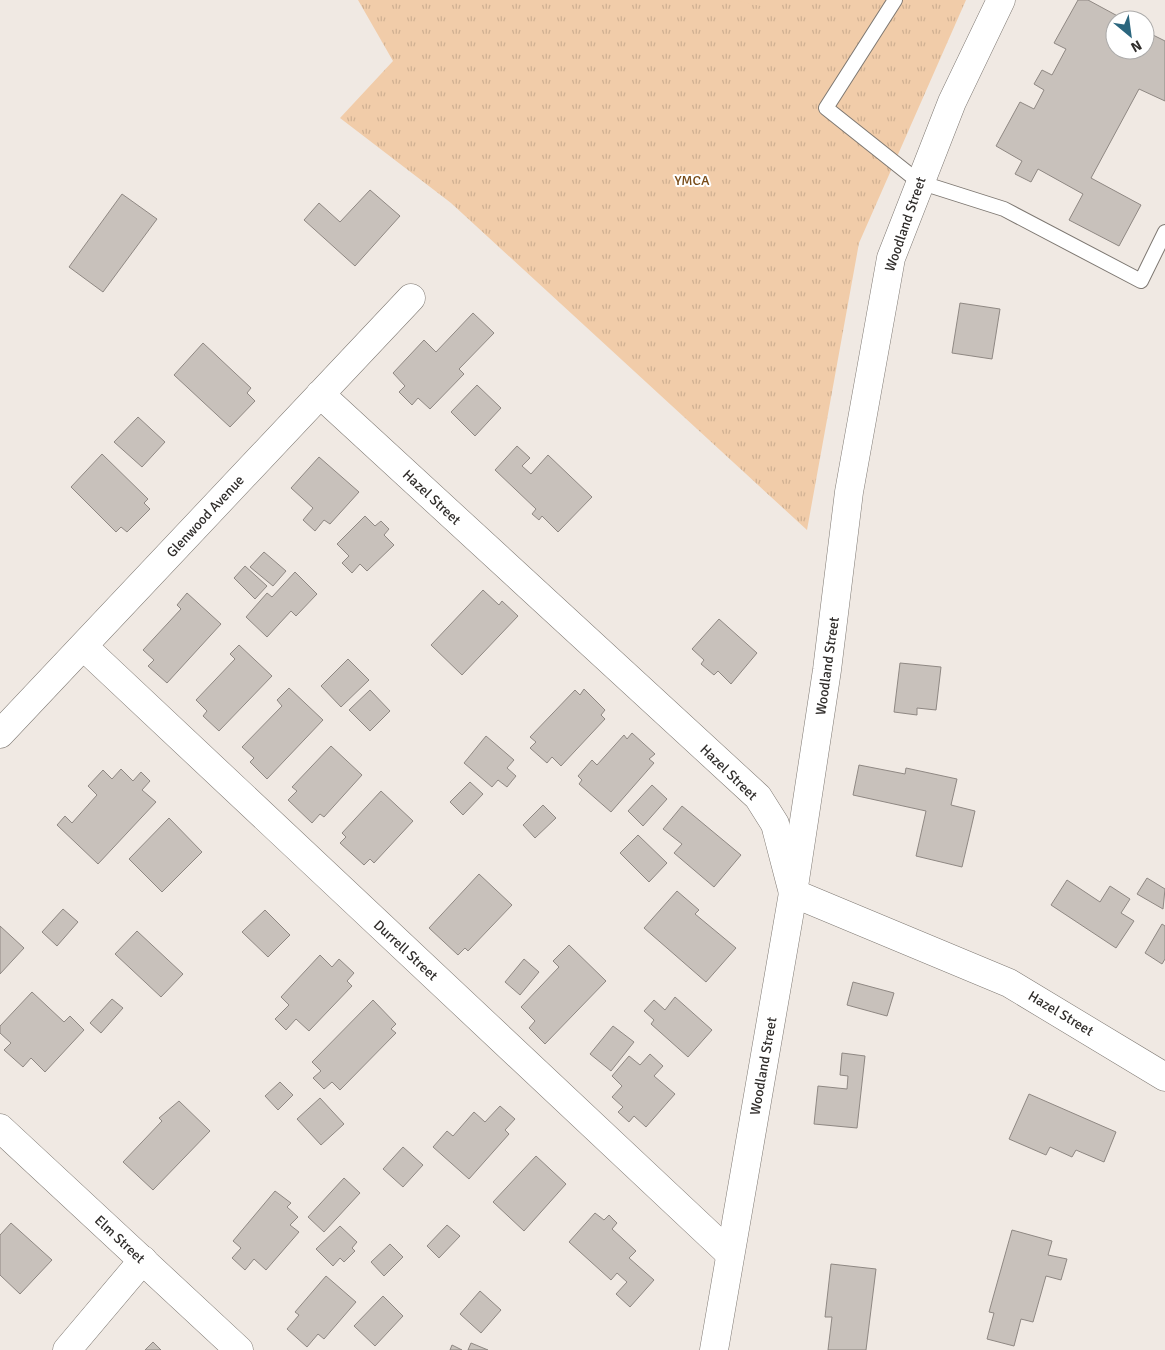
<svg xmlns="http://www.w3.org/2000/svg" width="1165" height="1350" viewBox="0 0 1165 1350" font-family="Signika,sans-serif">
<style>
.park{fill:url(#park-tufts)}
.pitch{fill:#f1cca9}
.building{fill:#c8c1bb;stroke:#8f8883}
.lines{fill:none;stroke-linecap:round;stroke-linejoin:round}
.service-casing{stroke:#7e7872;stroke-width:16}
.minor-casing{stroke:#7e7872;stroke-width:29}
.tertiary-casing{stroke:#7e7872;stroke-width:29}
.secondary-casing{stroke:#7e7872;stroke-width:29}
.service{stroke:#fff;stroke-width:14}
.minor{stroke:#fff;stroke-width:28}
.tertiary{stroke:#fff;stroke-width:28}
.secondary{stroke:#fff;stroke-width:28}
.labels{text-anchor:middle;stroke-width:4;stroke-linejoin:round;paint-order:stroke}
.park-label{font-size:14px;fill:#784b18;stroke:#fff}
.street-label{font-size:14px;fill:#302d2b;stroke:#fff}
</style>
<defs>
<pattern id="park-tufts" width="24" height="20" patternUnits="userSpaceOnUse" patternTransform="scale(1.25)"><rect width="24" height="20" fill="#f1cca9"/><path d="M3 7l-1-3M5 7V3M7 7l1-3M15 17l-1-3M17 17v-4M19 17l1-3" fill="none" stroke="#cfb092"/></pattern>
</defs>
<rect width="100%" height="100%" fill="#f0e9e3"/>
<path class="park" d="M358 0H966L859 243 807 530 451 203 340 118 393 61Z"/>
<path class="pitch" d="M734 0H766L765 7Z"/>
<path class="building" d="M1078 0H1088L1125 20H1115V50H1145V31L1165 41V101L1139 89 1091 178 1141 205 1119 246 1069 220 1083 194 1038 169 1031 182 1015 174 1022 161 996 146 1020 102 1034 109 1044 90 1034 84 1042 70 1052 75 1066 49 1054 43Z
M370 190 400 216 355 266 304 220 319 203 340 222Z
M122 194 157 219 103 292 69 267Z
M960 303 1000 309 992 359 952 353Z
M473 313 494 333 459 369 464 374 430 409 418 398 412 405 399 392 405 386 393 373 424 340 436 352Z
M203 343 251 388 247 393 255 401 230 427 174 375Z
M477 385 501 408 475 436 451 412Z
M138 417 165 442 142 467 114 442Z
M517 446 530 458 522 466 531 474 548 455 592 497 558 532 542 516 539 520 532 514 536 509 495 470Z
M102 454 148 499 144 503 150 509 127 532 121 527 116 532 71 487Z
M319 457 359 492 330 524 324 520 315 531 303 520 313 508 291 488Z
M365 516 375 526 381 521 389 529 384 535 394 545 367 571 360 564 352 573 342 563 349 556 337 544Z
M264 552 286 571 273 586 250 567Z
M245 566 267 586 255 599 234 578Z
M295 572 317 594 296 616 291 611 267 637 246 617 267 593 272 597Z
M483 590 499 605 502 601 518 616 462 675 431 645Z
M187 593 221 624 167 683 148 666 154 660 143 650 181 609 177 605Z
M719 619 757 653 731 684 718 671 714 675 701 664 704 660 692 649Z
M239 645 272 676 219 731 203 716 207 711 196 700 235 659 230 654Z
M348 659 369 680 341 707 321 686Z
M900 663 941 667 936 710 917 708V715L894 712Z
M289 688 323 720 267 779 250 762 254 758 242 747 282 706 277 700Z
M584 689 605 710 601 715 605 719 561 766 552 757 547 763 530 748 536 742 530 737 575 690 580 695Z
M370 690 390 711 370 731 349 710Z
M632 733 655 754 649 759 654 763 611 812 579 784 582 780 578 776 592 760 597 765 624 735 627 739Z
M486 736 514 760 507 768 516 776 507 787 498 780 492 787 464 763Z
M331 746 362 775 324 817 320 814 312 823 288 800 297 791 292 787Z
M859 765 905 774 906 768 957 779 951 805 975 811 962 867 916 856 926 811 853 795Z
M121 769 133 781 141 772 150 781 142 790 156 802 98 864 57 825 65 816 72 823 97 795 88 786 103 770 112 779Z
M470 782 483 794 463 815 450 802Z
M652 785 667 799 643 826 628 811Z
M381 791 413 821 374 863 370 859 364 865 340 843 346 837 342 833Z
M543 805 556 818 535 838 523 825Z
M682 806 741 855 714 887 674 853 682 844 663 829Z
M169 818 202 852 162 892 129 859Z
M638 835 667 863 649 882 620 853Z
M479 874 512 905 468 951 465 948 458 955 429 928Z
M1147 878 1165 889 1163 909 1137 894Z
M1067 880 1100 902 1110 886 1130 899 1121 913 1134 921 1116 948 1051 905Z
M677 891 699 910 695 914 736 948 706 982 644 928Z
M63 909 78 922 57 946 42 932Z
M265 910 290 935 268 957 242 932Z
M1162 924 1165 926V959L1162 964 1145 953Z
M0 926 24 948 0 974Z
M137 931 183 974 161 997 115 954Z
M569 945 606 981 545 1044 529 1028 535 1021 521 1007 559 967 553 961Z
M320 955 332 967 339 959 354 973 347 981 352 986 309 1031 296 1019 286 1030 275 1019 289 1005 281 997Z
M524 959 539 972 520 995 505 982Z
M853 982 894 993 887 1016 847 1005Z
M32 992 64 1022 70 1016 84 1030 45 1072 31 1058 23 1067 4 1050 11 1043 0 1033V1026Z
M675 997 712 1030 688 1057 651 1024 654 1020 644 1011 654 1000 665 1010Z
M112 999 123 1008 101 1033 90 1023Z
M373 1000 396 1024 391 1029 396 1033 340 1090 332 1082 324 1089 313 1078 321 1071 312 1062Z
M613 1026 634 1042 611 1071 590 1054Z
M842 1053 865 1056 857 1128 814 1124 818 1086 847 1089 848 1076 840 1075Z
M650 1054 663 1066 654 1076 675 1094 646 1127 634 1116 629 1122 618 1112 623 1107 612 1097 622 1086 612 1076 629 1056 640 1065Z
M280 1082 293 1095 278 1110 265 1096Z
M1029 1094 1116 1132 1104 1162 1076 1150 1072 1157 1050 1147 1046 1155 1009 1139Z
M320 1098 344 1124 321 1145 297 1119Z
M179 1101 210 1131 153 1190 123 1162 162 1121 159 1118Z
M500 1106 515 1119 505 1130 509 1134 469 1179 433 1147 447 1131 453 1136 474 1112 485 1122Z
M403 1147 423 1165 403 1187 383 1169Z
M536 1156 566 1184 524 1231 493 1202Z
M344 1178 360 1193 324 1232 308 1217Z
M275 1191 291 1203 287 1207 298 1217 290 1225 299 1232 266 1270 254 1259 245 1270 232 1258 241 1248 233 1241Z
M595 1213 604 1220 609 1215 617 1223 612 1229 636 1251 629 1258 654 1280 630 1307 616 1294 627 1282 617 1273 611 1280 569 1242Z
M11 1223 52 1260 20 1294 0 1275V1235Z
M447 1225 460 1236 439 1258 427 1246Z
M340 1226 357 1242 352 1248 355 1251 344 1262 340 1258 333 1266 316 1249Z
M1012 1230 1052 1241 1048 1255 1067 1259 1061 1280 1046 1276 1033 1322 1021 1319 1014 1346 987 1339 994 1313 989 1312Z
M390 1244 403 1257 384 1276 371 1262Z
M831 1264 876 1269 866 1350H828L832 1317H825Z
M326 1276 356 1302 324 1339 318 1334 307 1347 287 1329 299 1315 295 1312Z
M480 1291 501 1310 481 1333 460 1314Z
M383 1296 403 1316 375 1346 354 1326Z
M153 1342 161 1350H145Z
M471 1343 488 1350H468Z
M452 1345 462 1350H450Z"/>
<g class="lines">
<defs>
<path id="service" d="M895 0 826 108 919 182 1004 209 1141 281 1165 232"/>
<path id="minor" d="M320 394 758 797 775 824 793 893 1009 983 1165 1077
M83 646 730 1254
M0 734 411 298
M67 1350 143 1260"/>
<path id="tertiary" d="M0 1128 239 1350"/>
<path id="secondary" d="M714 1350 793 893 827 670 849 492 891 258 952 102 1001 0"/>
</defs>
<use href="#service" class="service-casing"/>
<use href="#minor" class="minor-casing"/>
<use href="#tertiary" class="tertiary-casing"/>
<use href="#secondary" class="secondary-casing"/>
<use href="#service" class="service"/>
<use href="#minor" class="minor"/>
<use href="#tertiary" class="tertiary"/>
<use href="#secondary" class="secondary"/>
</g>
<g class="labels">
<g class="park-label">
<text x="692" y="185">YMCA</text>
</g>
<g class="street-label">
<text transform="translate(905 224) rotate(-71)" y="5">Woodland Street</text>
<text transform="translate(432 497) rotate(43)" y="5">Hazel Street</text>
<text transform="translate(205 516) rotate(-47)" y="5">Glenwood Avenue</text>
<text transform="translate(827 666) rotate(-82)" y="5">Woodland Street</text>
<text transform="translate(729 772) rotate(44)" y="5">Hazel Street</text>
<text transform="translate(406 950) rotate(43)" y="5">Durrell Street</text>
<text transform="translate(1061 1013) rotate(31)" y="5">Hazel Street</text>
<text transform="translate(763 1066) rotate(-80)" y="5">Woodland Street</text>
<text transform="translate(120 1239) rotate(43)" y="5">Elm Street</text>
</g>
</g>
<g transform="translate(1130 35) rotate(151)"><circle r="24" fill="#ffffff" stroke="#acabaa"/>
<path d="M0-4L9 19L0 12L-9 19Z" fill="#2b667e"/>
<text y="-8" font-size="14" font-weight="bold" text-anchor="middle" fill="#302d2b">N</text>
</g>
</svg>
